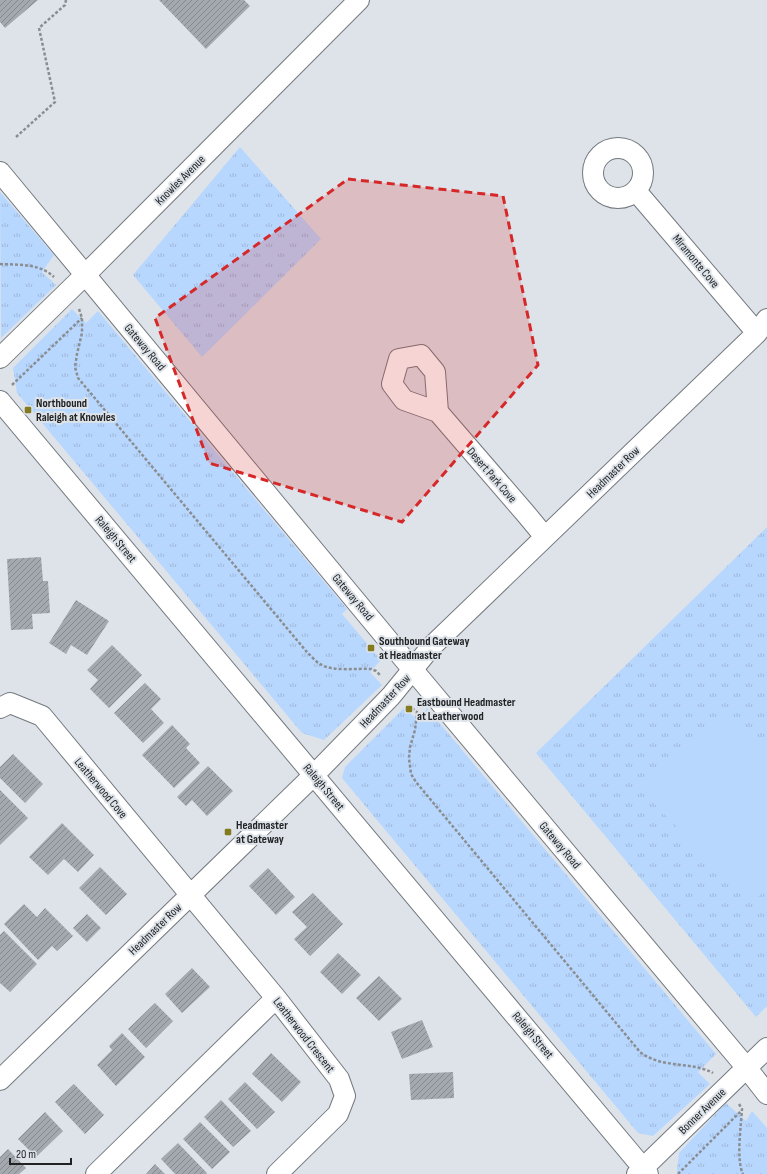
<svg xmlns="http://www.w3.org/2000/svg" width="767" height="1174" viewBox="0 0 767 1174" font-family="'Sofia Sans Condensed',sans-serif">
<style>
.grass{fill:url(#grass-tufts)}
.pitch{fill:#b8d7fe}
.building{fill:url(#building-hatch)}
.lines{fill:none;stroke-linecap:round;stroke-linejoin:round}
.minor-casing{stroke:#74797f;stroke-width:22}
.path{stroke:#8a8e92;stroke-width:2.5;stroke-dasharray:3 2;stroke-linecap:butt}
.minor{stroke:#fff;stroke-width:20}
.marked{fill:#d62828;fill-opacity:0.2;stroke:#d62828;stroke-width:3;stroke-dasharray:8 5;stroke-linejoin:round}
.poi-dot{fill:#847b21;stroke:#dde3e9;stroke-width:1.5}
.labels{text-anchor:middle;stroke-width:4;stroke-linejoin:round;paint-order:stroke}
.street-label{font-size:12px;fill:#202224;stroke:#dde3e9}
.poi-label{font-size:12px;font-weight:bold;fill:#202224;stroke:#dde3e9;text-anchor:start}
</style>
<defs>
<pattern id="grass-tufts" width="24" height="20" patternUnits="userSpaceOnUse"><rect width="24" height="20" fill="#b8d7fe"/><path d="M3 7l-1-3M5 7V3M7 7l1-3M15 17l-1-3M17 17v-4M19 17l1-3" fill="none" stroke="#9eb8da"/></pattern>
<pattern id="building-hatch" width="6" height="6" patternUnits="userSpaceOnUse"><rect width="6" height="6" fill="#a4a9af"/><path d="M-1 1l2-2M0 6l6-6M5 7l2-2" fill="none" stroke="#85898e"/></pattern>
</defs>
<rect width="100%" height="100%" fill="#dde3e9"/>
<path class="grass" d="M240 147 321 239 202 357 133 275Z
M0 192 54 255 42 272 56 285 1 338Z
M72 309 86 323 98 311 347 609 342 614 381 660 370 672 382 685 324 740 302 733 17 393 13 368Z
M767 527V1006L756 1017 536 753Z
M404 708 418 720 427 708 716 1054 698 1072 710 1084 653 1136 638 1133 342 778 345 767Z
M726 1103 746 1121 752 1111 767 1128V1174H677V1168L679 1153Z"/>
<path class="pitch" d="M725 710 767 754V888L751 904 642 791Z"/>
<path class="building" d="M0 0H38L5 28 0 22Z
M159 0H244L250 6 206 49Z
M41 557 43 581H48L50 613 32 614 33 629 11 630 7 559Z
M76 600 109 621 87 655 71 645 66 654 49 643Z
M112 645 142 675 109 708 90 689 98 680 87 670Z
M145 683 161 699 151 709 164 723 143 743 114 713Z
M172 725 190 744 186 748 200 763 174 788 142 755Z
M13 754 43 784 25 803 0 778V767Z
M208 766 233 791 207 816 192 800 186 806 177 797Z
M0 790 28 818 0 845Z
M62 823 94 855 78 872 64 859 48 875 29 857Z
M100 867 127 894 106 915 79 888Z
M268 868 295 897 276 915 249 886Z
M313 893 343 924 310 956 294 939 307 927 292 912Z
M24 904 37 917 45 908 73 936 57 951 52 946 38 960 4 924Z
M87 914 101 928 87 942 73 928Z
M4 931 37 964 10 992 0 983V935Z
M338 953 361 975 342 994 320 972Z
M192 968 210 987 182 1013 165 994Z
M379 976 402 999 379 1021 356 998Z
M155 1003 173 1021 146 1048 128 1029Z
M422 1020 433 1047 402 1059 391 1032Z
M122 1033 145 1057 116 1086 97 1065 112 1050 109 1046Z
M271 1053 301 1082 282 1102 252 1074Z
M453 1072 454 1098 411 1100 409 1074Z
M245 1082 275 1112 257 1129 228 1099Z
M74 1084 104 1115 85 1134 55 1102Z
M221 1100 251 1131 233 1147 204 1117Z
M45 1112 63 1131 36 1157 18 1139Z
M200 1122 230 1152 212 1169 183 1139Z
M178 1143 207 1173 206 1174H175L161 1159Z
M8 1149 26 1168 19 1174H0V1157Z
M155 1164 165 1174H146Z"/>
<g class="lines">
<defs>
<path id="minor" d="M593 173a25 25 0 1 1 50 0a25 25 0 1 1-50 0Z
M0 172 413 670 746 1067 767 1094
M636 191 757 333
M0 358 85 275 359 0
M0 401 648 1174
M438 412 404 400 392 384 399 359 421 355 435 372 438 412 526 514 545 537
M0 708 10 703 42 716 276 998 339 1079 345 1096 338 1114 277 1174
M0 1080 314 775 391 696 431 647 757 333 767 319
M96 1174 276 998
M637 1174 767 1048"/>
</defs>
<use href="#minor" class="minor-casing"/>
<path class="path" d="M16 137 55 102 39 28 65 5 66 0
M0 264C19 265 39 263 54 277
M79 309 82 318V333L77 354 75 367 78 378 306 651C310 655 315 661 320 664 332 672 357 668 371 669L376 671 381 676
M12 385 82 318
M408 705 417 712 415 730 410 747 409 758 411 774 416 782 640 1052C662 1069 691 1061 713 1073
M739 1104 742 1109C741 1126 736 1160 743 1174
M678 1174 742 1110"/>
<use href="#minor" class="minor"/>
</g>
<path class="marked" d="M348 179 503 196 538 365 402 522 209 463 155 318Z"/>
<g class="poi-dot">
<rect x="24" y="406" width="8" height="8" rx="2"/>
<rect x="367" y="644" width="8" height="8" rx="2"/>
<rect x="405" y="705" width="8" height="8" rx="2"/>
<rect x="224" y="828" width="8" height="8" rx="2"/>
</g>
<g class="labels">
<g class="street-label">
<text transform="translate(180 180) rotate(-45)" y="4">Knowles Avenue</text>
<text transform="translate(696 261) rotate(50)" y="4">Miramonte Cove</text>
<text transform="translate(145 347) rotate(50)" y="4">Gateway Road</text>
<text transform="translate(613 472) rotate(-44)" y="4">Headmaster Row</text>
<text transform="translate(492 475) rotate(49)" y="4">Desert Park Cove</text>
<text transform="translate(116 539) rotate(50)" y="4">Raleigh Street</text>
<text transform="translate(353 597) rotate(50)" y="4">Gateway Road</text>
<text transform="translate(385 701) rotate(-47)" y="4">Headmaster Row</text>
<text transform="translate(324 787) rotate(50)" y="4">Raleigh Street</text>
<text transform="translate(101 788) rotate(50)" y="4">Leatherwood Cove</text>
<text transform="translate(560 845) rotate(50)" y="4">Gateway Road</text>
<text transform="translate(155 929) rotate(-44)" y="4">Headmaster Row</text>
<text transform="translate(304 1035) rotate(52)" y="4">Leatherwood Crescent</text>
<text transform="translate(533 1035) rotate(50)" y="4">Raleigh Street</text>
<text transform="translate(702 1111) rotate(-44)" y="4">Bonner Avenue</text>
</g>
<g class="poi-label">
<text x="36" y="407">Northbound<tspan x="36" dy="14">Raleigh at Knowles</tspan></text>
<text x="379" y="645">Southbound Gateway<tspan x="379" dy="14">at Headmaster</tspan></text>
<text x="417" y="706">Eastbound Headmaster<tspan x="417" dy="14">at Leatherwood</tspan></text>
<text x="236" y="829">Headmaster<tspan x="236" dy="14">at Gateway</tspan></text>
</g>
</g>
<path d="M10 1158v6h61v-6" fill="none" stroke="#202224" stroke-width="2"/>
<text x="16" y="1158" font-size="12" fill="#202224" stroke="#dde3e9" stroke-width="3" paint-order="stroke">20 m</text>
</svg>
